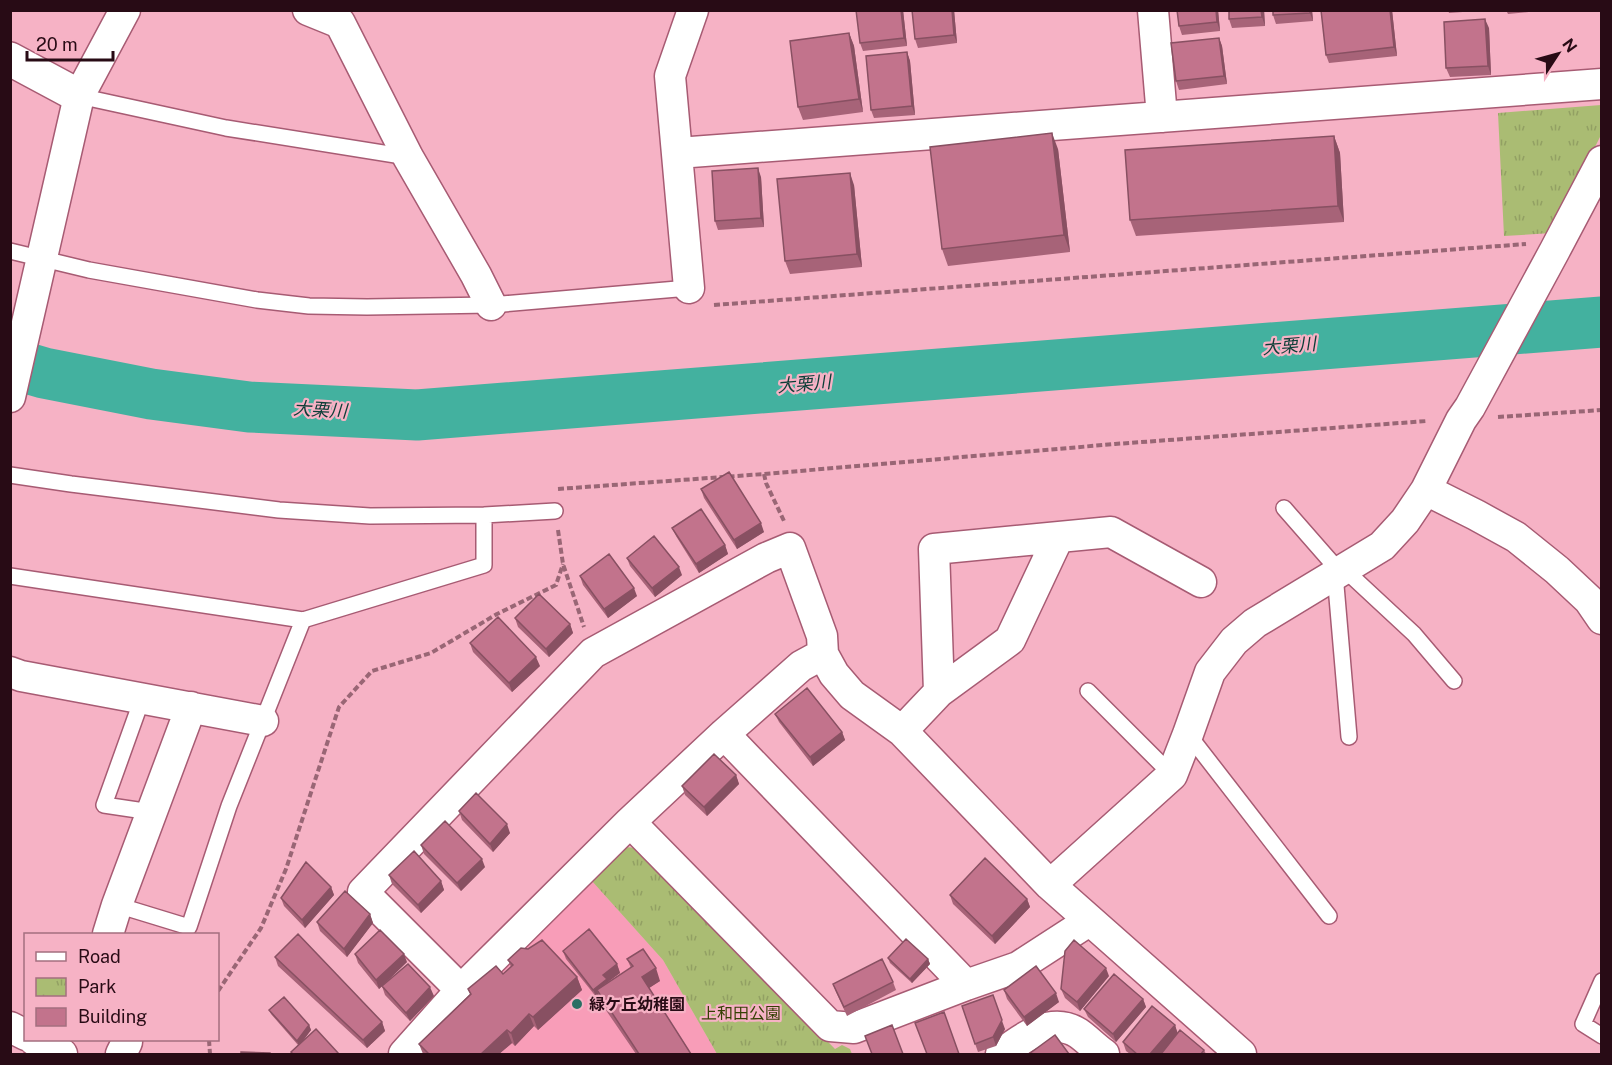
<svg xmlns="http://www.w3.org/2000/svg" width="1612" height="1065" viewBox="0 0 1612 1065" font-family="'Public Sans','Noto Sans JP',sans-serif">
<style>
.built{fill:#f89db8}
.park{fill:url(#park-tufts)}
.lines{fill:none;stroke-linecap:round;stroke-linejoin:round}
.river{stroke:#43b19f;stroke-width:51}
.lane-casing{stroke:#a75b73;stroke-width:18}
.street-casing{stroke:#a75b73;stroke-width:33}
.secondary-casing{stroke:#a75b73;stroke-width:36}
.path{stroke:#996675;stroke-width:4;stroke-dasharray:6 3;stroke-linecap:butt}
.lane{stroke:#fff;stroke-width:15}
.street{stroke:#fff;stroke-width:30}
.secondary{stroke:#fff;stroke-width:33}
.wall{fill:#a76378}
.shaded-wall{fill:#885062}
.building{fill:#c2738c;stroke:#885062;stroke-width:1.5}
.poi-dot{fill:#2a6f64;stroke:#f6b2c5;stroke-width:2}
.labels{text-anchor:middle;stroke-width:4.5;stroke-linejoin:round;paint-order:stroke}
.poi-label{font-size:16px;font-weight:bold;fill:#280b15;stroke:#f6b2c5;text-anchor:start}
.park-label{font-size:16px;fill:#354004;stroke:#f6b2c5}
.water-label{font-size:18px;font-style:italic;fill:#0b3d36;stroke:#f6b2c5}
</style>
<defs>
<pattern id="park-tufts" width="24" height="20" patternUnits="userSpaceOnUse" patternTransform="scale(1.5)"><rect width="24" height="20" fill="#aabc73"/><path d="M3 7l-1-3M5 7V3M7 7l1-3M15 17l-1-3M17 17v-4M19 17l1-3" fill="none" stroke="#92a063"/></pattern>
</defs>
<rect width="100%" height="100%" fill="#f6b2c5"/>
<path class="built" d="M591 880 663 960 717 1054H416Z"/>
<path class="park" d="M1601 105V135L1552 233 1504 236 1498 113Z
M624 847 638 848 835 1049 842 1045 850 1049 852 1054H717L663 960 591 880Z"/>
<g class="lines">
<path class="river" d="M10 363 44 373 151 394 249 407 417 415 1602 322"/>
<defs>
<path id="lane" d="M79 96 226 128 408 157
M10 251 89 270 257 300 309 306 367 307 491 305 689 288
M10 475 71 484 279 510 370 516 484 515 555 511
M1284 508 1340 572
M1344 569 1414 634 1454 681
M1335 574 1349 737
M10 576 303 620 484 565V515
M1088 691 1172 775
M142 699 104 805 151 812
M1188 734 1329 916
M117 905 189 927 229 806 303 620
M1602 981 1583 1024 1602 1036"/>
<path id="street" d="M308 10 340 23 408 157 476 275 491 305
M1153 10 1162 117
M678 153 1602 84
M689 288 670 76 693 10
M10 397 79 96 125 10
M1426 490 1476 515 1516 537 1557 570 1589 600 1602 619
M10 672 21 676 263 721
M939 692 934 549 1111 532 1201 582
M902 731 939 692 1010 640 1058 538
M724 734 966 985
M630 822 830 1026 854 1028 966 985 1018 967 1089 921
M1050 885 1172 775 1188 734 1210 672 1234 641 1255 623 1382 546 1405 521 1426 490 1461 420 1470 407 1555 250 1602 161
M108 934 117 905 191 707
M461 990 363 892 593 653 766 558 790 548 822 636 823 654 834 674 852 695 902 731 1050 885 1241 1054
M10 1027 26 1035
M34 1040 62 1054
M121 1054 127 1042V1040
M404 1054 461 990 630 822 724 734 801 666 823 654
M1001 1054C1022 1038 1051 1016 1078 1033 1087 1039 1095 1048 1104 1054"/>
<path id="secondary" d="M10 59 79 96"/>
</defs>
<use href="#lane" class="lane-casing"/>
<use href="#street" class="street-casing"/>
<use href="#secondary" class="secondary-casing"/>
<path class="path" d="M714 305 1526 244
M1498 417 1602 410
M764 474 766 483 784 521
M558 489 764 474 1115 444 1427 421
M558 530 563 564 584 627
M218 991 261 928 286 869 339 707 372 671 431 653 497 614 556 585 563 564
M209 1040 210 1054"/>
<use href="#lane" class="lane"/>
<use href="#street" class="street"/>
<use href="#secondary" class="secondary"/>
</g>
<path class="wall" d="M903 10 907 46 863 51 860 43Z
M954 10 957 43 918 48 915 39Z
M1177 10H1218L1220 31 1182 35 1179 26Z
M1229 10H1264L1265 26 1232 28 1229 19Z
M1312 10 1313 21 1276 24 1273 15Z
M1321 10H1392L1397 56 1329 63 1326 55Z
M1448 10H1490L1449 13Z
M1506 10H1548L1508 14Z
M1489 28 1491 75 1450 77 1446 68Z
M849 33 854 46 863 112 803 120 798 107Z
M1219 38 1222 46 1227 84 1179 90 1176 81Z
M907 52 910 61 915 115 874 118 871 110Z
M1334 136 1340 153 1344 222 1136 236 1130 220Z
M1058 149 1070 252 948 266 942 249Z
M761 177 764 227 718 230 715 221Z
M854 185 862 267 790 274 785 261Z
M701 489 764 532 737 549 704 498Z
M672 528 725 545 728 554 699 573 676 536Z
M627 558 682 575 655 597 630 566Z
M580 576 637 596 608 618 583 585Z
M515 618 570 624 573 633 549 657 518 627Z
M470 643 540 666 512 692 473 652Z
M775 714 842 732 845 740 813 766 779 722Z
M736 775 739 784 707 816 685 795 682 786Z
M459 811 510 833 493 852 462 820Z
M421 845 485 867 461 891 424 854Z
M389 875 441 881 444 890 421 913 392 884Z
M331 887 334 895 305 928 284 906 281 898Z
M950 895 1027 899 1030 907 995 944 953 904Z
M370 914 373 923 347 957 320 931 317 922Z
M563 951 617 964 620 973 608 982 631 968 627 959 660 981 649 988 691 1054H636L601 1003 599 997 597 998 566 959Z
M355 954 407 962 379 989 358 963Z
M275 957 382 1022 385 1031 367 1048 278 966Z
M888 958 928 959 930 964 912 983 890 963Z
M508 960 577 977 582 990 538 1030 534 1026 515 1046 512 1043 499 1054H423L419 1044 470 994 468 989 503 974 511 967Z
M1109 976 1080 1011 1065 998 1061 989Z
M893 982 896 990 847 1016 836 992 833 984Z
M382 986 434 996 410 1021 385 995Z
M1004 990 1059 1002 1027 1026 1007 999Z
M1143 999 1146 1007 1116 1042 1088 1017 1084 1009Z
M962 1006 1005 1029 996 1046 978 1052Z
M269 1010 309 1025 311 1030 302 1042 339 1054H292L291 1052 298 1045 271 1014Z
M1175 1025 1177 1033 1204 1050 1206 1054H1130L1126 1051 1123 1042Z"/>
<path class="shaded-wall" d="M901 10H903L907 46 904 38Z
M952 10H954L957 43 954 35Z
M1216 10H1218L1220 31 1217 22Z
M1261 10H1264L1265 26 1262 17Z
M1310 10H1312L1313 21 1310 13Z
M1390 10H1392L1397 56 1394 47Z
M1485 19 1489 28 1491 75 1488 66Z
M849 33 854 46 863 112 859 99Z
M1219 38 1222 46 1227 84 1224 76Z
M907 52 910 61 915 115 912 106Z
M1052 133 1058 149 1070 252 1064 235Z
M1334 136 1340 153 1344 222 1338 206Z
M758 168 761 177 764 227 761 218Z
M850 173 854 185 862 267 857 254Z
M761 523 764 532 737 549 734 540Z
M725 545 728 554 699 573 696 564Z
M679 567 682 575 655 597 652 588Z
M634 588 637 596 608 618 604 609Z
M570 624 573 633 549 657 546 649Z
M536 657 540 666 512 692 509 683Z
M842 732 845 740 813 766 810 757Z
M736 775 739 784 707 816 704 807Z
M507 824 510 833 493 852 490 844Z
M482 859 485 867 461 891 457 883Z
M441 881 444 890 421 913 418 905Z
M331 887 334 895 305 928 302 920Z
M1027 899 1030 907 995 944 992 936Z
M370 914 373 923 347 957 344 949Z
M404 954 407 962 379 989 376 980Z
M928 959 930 964 912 983 910 979Z
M617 964 620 973 597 990 599 997 597 998 593 990 603 975Z
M656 968 660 981 646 990 642 977Z
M1106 968 1109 976 1080 1011 1077 1002Z
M577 977 582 990 538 1030 533 1017Z
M430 987 434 996 410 1021 406 1013Z
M1056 993 1059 1002 1027 1026 1024 1017Z
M1143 999 1146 1007 1116 1042 1113 1034Z
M996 1004 1005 1029 996 1046 993 1037Z
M529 1014 534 1026 515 1046 511 1033Z
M382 1022 385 1031 367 1048 363 1040Z
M309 1025 311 1030 299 1046 297 1041Z
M1175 1025 1178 1034 1161 1054H1150Z
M507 1030 512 1043 499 1054H481Z"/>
<path class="building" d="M856 10H901L904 38 860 43Z
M912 10H952L954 35 915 39Z
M1177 10H1216L1217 22 1179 26Z
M1229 10H1261L1262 17 1229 19Z
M1273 10H1310V13L1273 15Z
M1321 10H1390L1394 47 1326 55Z
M1485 19 1488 66 1446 68 1444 22Z
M849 33 859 99 798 107 790 41Z
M1219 38 1224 76 1176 81 1171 43Z
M907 52 912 106 871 110 866 56Z
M1052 133 1064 235 942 249 930 147Z
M1334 136 1338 206 1130 220 1125 150Z
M758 168 761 218 715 221 712 171Z
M850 173 857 254 785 261 777 179Z
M729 472 761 523 734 540 701 489Z
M701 509 725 545 696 564 672 528Z
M654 536 679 567 652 588 627 558Z
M609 554 634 588 604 609 580 576Z
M539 594 570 624 546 649 515 618Z
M498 617 536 657 509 683 470 643Z
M807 688 842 732 810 757 775 714Z
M714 754 736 775 704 807 682 786Z
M476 793 507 824 490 844 459 811Z
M445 821 482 859 457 883 421 845Z
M414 851 441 881 418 905 389 875Z
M985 858 1027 899 992 936 950 895Z
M306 862 331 887 302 920 281 898Z
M345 891 370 914 344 949 317 922Z
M589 929 617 964 603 975 607 979 593 990 563 951Z
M380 930 404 954 376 980 355 954Z
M298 934 382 1022 363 1040 275 957Z
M906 939 928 959 910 979 888 958Z
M542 940 577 977 533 1017 529 1014 511 1033 507 1030 481 1054H429L419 1044 471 994 468 989 496 966 503 974 513 965 508 960 521 948 528 949Z
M1074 940 1106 968 1077 1002 1061 989 1065 951Z
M643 949 656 968 642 977 691 1054H639L597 990 633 966 627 959Z
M882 959 893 982 844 1007 833 984Z
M408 964 430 987 406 1013 382 986Z
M1036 966 1056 993 1024 1017 1004 990Z
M1114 974 1143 999 1113 1034 1084 1009Z
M993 995 1002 1020 993 1037 975 1044 962 1006Z
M284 997 309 1025 297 1041 269 1010Z
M1152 1006 1175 1025 1150 1054H1137L1123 1042Z
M944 1012 959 1054H927L915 1023Z
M892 1025 903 1054H872L865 1036Z
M316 1029 339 1054H293L291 1052Z
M1180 1030 1204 1050 1201 1054H1161Z
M1055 1035 1069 1054H1029Z
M241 1052 270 1053V1054H241Z"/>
<circle class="poi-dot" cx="577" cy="1004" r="6"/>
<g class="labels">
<g class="poi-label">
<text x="589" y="1010">緑ケ丘幼稚園</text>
</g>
<g class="park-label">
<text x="741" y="1019">上和田公園</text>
</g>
<g class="water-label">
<text transform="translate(1289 346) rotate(-5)" y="6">大栗川</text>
<text transform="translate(804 384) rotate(-5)" y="6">大栗川</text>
<text transform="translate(320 410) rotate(3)" y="6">大栗川</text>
</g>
</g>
<rect width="1612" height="1065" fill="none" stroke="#280b15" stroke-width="24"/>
<rect x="24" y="933" width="195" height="108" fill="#f6b2c5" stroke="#a46f7f" stroke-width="1.5"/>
<rect x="36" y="952" width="30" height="9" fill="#ffffff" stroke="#a46f7f" stroke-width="1.5"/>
<text x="78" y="963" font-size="18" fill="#280b15">Road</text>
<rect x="36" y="978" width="30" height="18" fill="url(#park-tufts)" stroke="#a46f7f" stroke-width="1.5"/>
<text x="78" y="993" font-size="18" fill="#280b15">Park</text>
<rect x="36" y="1008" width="30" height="18" fill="#c2738c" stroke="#a46f7f" stroke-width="1.5"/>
<text x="78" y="1023" font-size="18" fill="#280b15">Building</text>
<g transform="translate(1558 54) rotate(54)" stroke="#f6b2c5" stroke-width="4.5" paint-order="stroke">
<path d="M0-4.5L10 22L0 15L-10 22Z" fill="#280b15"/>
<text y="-9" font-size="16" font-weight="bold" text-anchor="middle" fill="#280b15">N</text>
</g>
<path d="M27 51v9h86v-9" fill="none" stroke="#280b15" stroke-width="3"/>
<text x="36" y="51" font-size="18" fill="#280b15" stroke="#f6b2c5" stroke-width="4.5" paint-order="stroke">20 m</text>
</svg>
